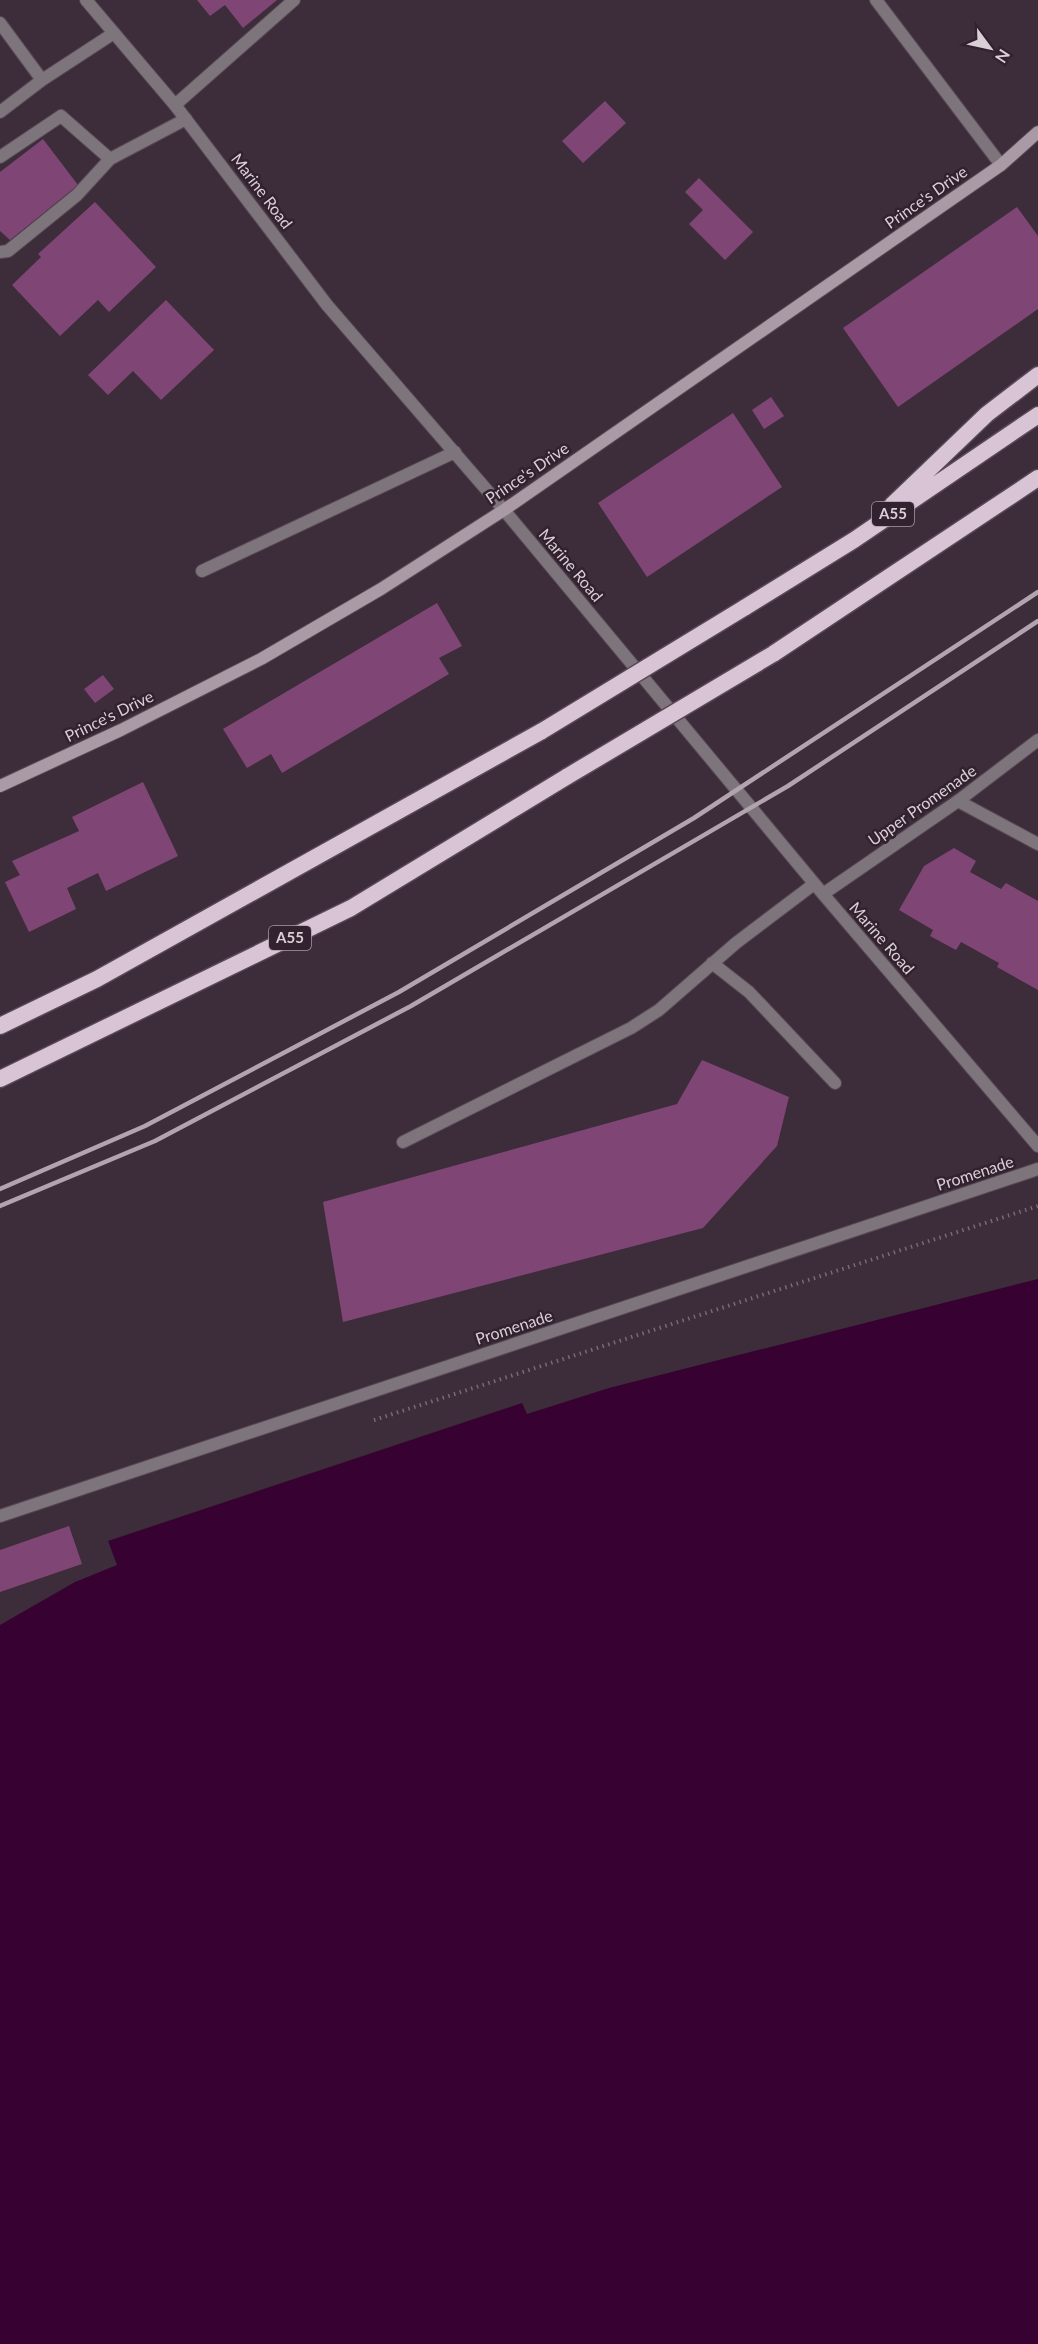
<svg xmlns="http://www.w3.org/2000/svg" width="1038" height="2344" viewBox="0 0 1038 2344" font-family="Lato,sans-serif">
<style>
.water{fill:#370231}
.building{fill:#7f4675}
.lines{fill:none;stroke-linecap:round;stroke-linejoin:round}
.service-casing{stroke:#594956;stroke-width:14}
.minor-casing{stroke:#594956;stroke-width:14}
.tertiary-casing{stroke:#594956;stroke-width:14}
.secondary-casing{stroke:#594956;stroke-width:14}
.trunk-casing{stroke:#594956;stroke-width:19}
.path{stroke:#786a75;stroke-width:4;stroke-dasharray:1.5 4.5;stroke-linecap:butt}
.service{stroke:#7e757c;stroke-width:12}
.minor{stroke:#7e757c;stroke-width:12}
.tertiary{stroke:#7e757c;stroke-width:12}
.secondary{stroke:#a99aa5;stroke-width:12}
.trunk{stroke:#d8c4d4;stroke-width:16}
.rail{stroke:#b1a4ae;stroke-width:4.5}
.trunk-bridge-casing{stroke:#594956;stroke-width:19;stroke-linecap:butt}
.trunk-bridge{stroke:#d8c4d4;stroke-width:16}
.labels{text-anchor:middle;stroke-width:5;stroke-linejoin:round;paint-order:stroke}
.shield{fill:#32222f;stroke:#a89ba5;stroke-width:1.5}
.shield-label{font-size:15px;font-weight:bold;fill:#dacfd7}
.street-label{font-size:16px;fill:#dacfd7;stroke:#32222f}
</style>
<rect width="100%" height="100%" fill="#3d2c3a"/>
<path class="water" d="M1038 1279V2344H0V1625L75 1582 117 1565 108 1541 522 1403 527 1414 609 1388Z"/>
<path class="building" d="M197 0H277L243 28 225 5 210 16Z
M605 101 626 123 583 163 562 141Z
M43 139 78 185 10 240 0 231V172Z
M699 178 753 232 725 260 689 224 703 210 685 192Z
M95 202 156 267 109 312 98 300 60 336 12 285 41 257 38 254Z
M1017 207 1038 236V309L898 407 843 328Z
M166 300 214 350 161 400 133 371 108 395 88 375Z
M771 397 784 416 764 429 752 410Z
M733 413 782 487 647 577 598 503Z
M437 603 462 646 439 658 449 674 282 773 271 754 247 768 223 729Z
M103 675 114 689 95 703 84 689Z
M143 782 178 856 106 891 98 873 67 888 76 909 29 932 5 882 20 875 12 861 79 831 72 817Z
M954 848 976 861 970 872 1001 889 1006 883 1038 901V990L997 967 999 963 961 942 956 950 930 936 933 930 899 910 924 866Z
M702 1060 789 1097 777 1146 703 1228 343 1322 323 1202 677 1104Z
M69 1526 82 1564 0 1592V1550Z"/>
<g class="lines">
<defs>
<path id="service" d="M0 23 42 80
M175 105 294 0
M0 112 42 80 114 33
M0 157 61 116 110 159
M0 252 8 251 77 195 110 159 186 119
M202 571 455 452
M958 801 1038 844"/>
<path id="minor" d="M86 0 175 105 327 305 504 510 823 894 1038 1146
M876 0 1001 165
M823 894 958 801 1038 740
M712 963 749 992 835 1083
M403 1142 631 1028 659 1010 736 943 814 884"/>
<path id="tertiary" d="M0 1516 1038 1169"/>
<path id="secondary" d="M0 786 121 730 261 659 381 589 504 510 1001 165 1038 132"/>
<path id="trunk" d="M892 505 987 414 1038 375
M744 608 854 540 1038 415
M773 654 1038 478
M0 1026 97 979 542 731
M0 1079 351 908 568 776"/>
</defs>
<use href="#service" class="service-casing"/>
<use href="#minor" class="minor-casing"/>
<use href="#tertiary" class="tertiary-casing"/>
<use href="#secondary" class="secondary-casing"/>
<use href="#trunk" class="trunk-casing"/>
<path class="path" d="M374 1420 1038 1206"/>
<use href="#service" class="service"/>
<use href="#minor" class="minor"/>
<use href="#tertiary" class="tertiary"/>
<use href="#secondary" class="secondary"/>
<use href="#trunk" class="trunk"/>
<path class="rail" d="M0 1189 145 1126 399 992 694 818 1038 592
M0 1206 155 1141 411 1006 788 786 1038 621"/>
<defs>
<path id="trunk-bridge" d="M542 731 744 608
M568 776 773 654"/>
</defs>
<use href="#trunk-bridge" class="trunk-bridge-casing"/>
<use href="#trunk-bridge" class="trunk-bridge"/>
</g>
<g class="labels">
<g class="shield">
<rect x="872" y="502" width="42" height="24" rx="4.5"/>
<rect x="269" y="926" width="42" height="24" rx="4.5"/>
</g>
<g class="shield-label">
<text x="893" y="519">A55</text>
<text x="290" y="943">A55</text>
</g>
<g class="street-label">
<text transform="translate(262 191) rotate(53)" y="6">Marine Road</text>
<text transform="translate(926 197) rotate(-35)" y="6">Prince's Drive</text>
<text transform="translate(527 473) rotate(-34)" y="6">Prince's Drive</text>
<text transform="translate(571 565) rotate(50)" y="6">Marine Road</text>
<text transform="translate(109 716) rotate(-26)" y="6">Prince's Drive</text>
<text transform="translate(922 805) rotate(-35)" y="6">Upper Promenade</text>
<text transform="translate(882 938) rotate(49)" y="6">Marine Road</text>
<text transform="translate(975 1173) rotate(-18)" y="6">Promenade</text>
<text transform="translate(514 1327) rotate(-18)" y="6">Promenade</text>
</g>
</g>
<g transform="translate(990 48) rotate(123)" stroke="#32222f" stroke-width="4.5" paint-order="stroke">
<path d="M0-4.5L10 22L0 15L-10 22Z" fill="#dacfd7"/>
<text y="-9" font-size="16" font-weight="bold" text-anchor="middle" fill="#dacfd7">N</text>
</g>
</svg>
